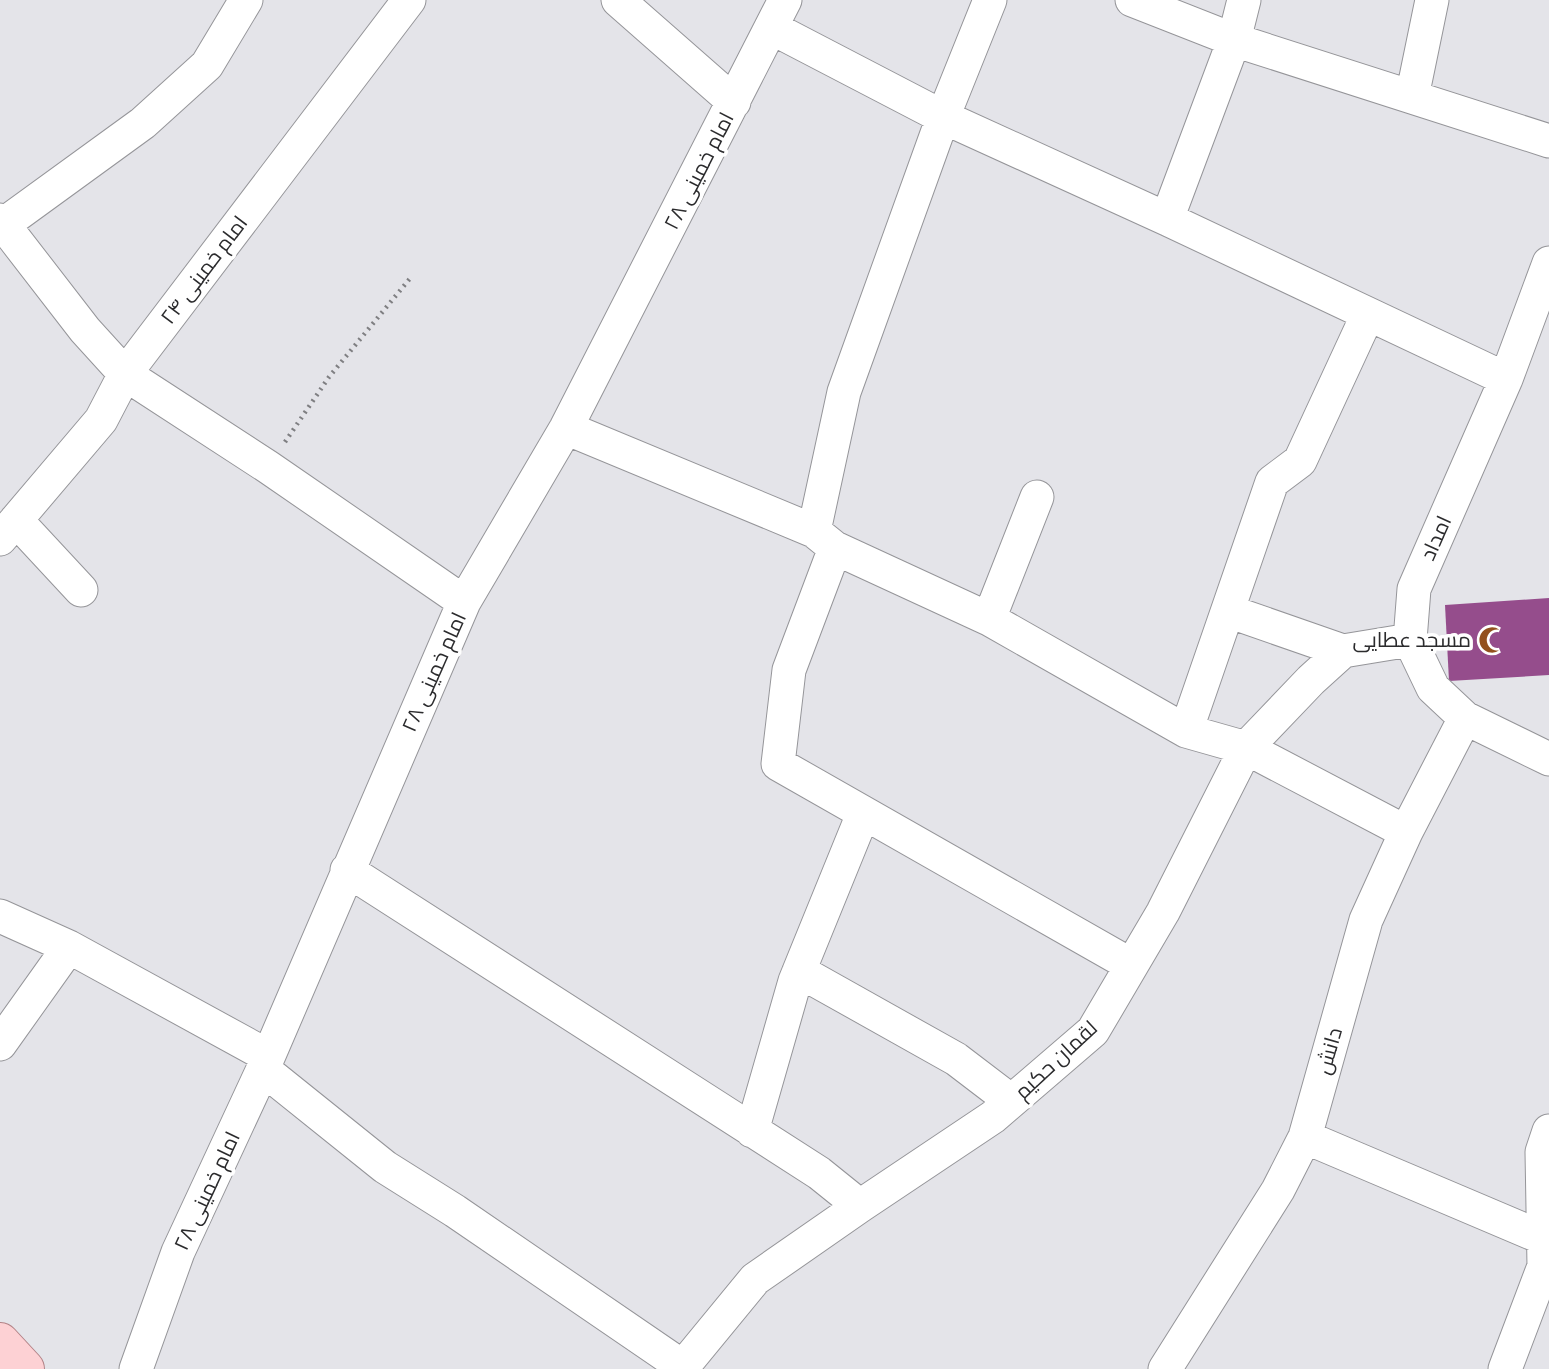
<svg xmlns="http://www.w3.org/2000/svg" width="1549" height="1369" viewBox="0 0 1549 1369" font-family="'PT Sans Narrow',Cairo,sans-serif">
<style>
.building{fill:#954d8c}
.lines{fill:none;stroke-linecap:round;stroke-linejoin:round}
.minor-casing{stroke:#959599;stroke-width:35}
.major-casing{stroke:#b28387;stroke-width:40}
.path{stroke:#7f7f82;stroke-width:4.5;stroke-dasharray:2 5;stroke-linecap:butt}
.minor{stroke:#fff;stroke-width:33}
.major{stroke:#fdd1d4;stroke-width:38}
.labels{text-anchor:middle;stroke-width:7;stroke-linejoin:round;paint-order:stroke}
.street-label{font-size:21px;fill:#2b2b2d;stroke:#fff}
.poi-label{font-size:21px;fill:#2b2b2d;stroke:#fff;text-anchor:end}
</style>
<rect width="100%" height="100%" fill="#e4e4e9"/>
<path class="building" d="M1549 598V675L1449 681 1445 605Z"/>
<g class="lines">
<defs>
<path id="minor" d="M618 0 734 102
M1132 0 1234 40 1549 141
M772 28 943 117 1167 219 1506 379
M1412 97 1432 0
M1167 219 1234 40 1244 0
M0 220 85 330 125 374 268 467 464 602
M0 227 143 123 207 65 246 0
M1549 263 1506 379 1414 589 1410 640 1433 688 1465 718 1549 759
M566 428 814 531 835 548 989 619 1186 731 1246 748 1406 832
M16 520 81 590
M814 531 844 392 943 117 990 0
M0 539 101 420 125 374 409 0
M835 548 789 670 778 764 1131 965
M1228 611 1343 651
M989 619 1037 497
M1186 731 1272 482 1300 461 1368 314
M347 870 819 1173 860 1206
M0 916 69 947 268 1056
M799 971 956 1059 1011 1101
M0 1044 69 947
M263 1069 385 1167 455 1211 686 1369
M752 1131 795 981 863 814
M1305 1137 1543 1238
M136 1369 178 1252 263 1069 464 602 566 428 785 0
M681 1369 755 1279 860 1206 993 1117 1093 1031 1163 912 1246 748 1311 680 1343 651 1410 640
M1165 1369 1278 1190 1305 1137 1366 920 1406 832 1465 718
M1505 1369 1544 1266 1542 1152 1549 1131"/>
<path id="major" d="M0 1342 25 1369"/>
</defs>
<use href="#minor" class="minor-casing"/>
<use href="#major" class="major-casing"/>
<path class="path" d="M285 442 329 377 412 276"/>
<use href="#minor" class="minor"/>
<use href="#major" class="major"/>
</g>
<defs>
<symbol id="mosque-bare" viewBox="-9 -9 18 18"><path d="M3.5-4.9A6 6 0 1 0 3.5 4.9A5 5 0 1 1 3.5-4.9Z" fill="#93511e" stroke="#fff" stroke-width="2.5" paint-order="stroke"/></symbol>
</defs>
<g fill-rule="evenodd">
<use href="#mosque-bare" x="1473" y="621" width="38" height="38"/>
</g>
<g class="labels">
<g class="street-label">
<text transform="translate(699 171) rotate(-63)" y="7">امام خمینی ۲۸</text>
<text transform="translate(204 270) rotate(-53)" y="7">امام خمینی ۲۴</text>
<text transform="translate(1436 538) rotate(-66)" y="7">امداد</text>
<text transform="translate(434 672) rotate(-66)" y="7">امام خمینی ۲۸</text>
<text transform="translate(1329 1051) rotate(-74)" y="7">دانش</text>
<text transform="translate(1056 1060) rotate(-43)" y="7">لقمان حکیم</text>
<text transform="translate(207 1191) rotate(-65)" y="7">امام خمینی ۲۸</text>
</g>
<g class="poi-label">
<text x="1471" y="647">مسجد عطایی</text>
</g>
</g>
</svg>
